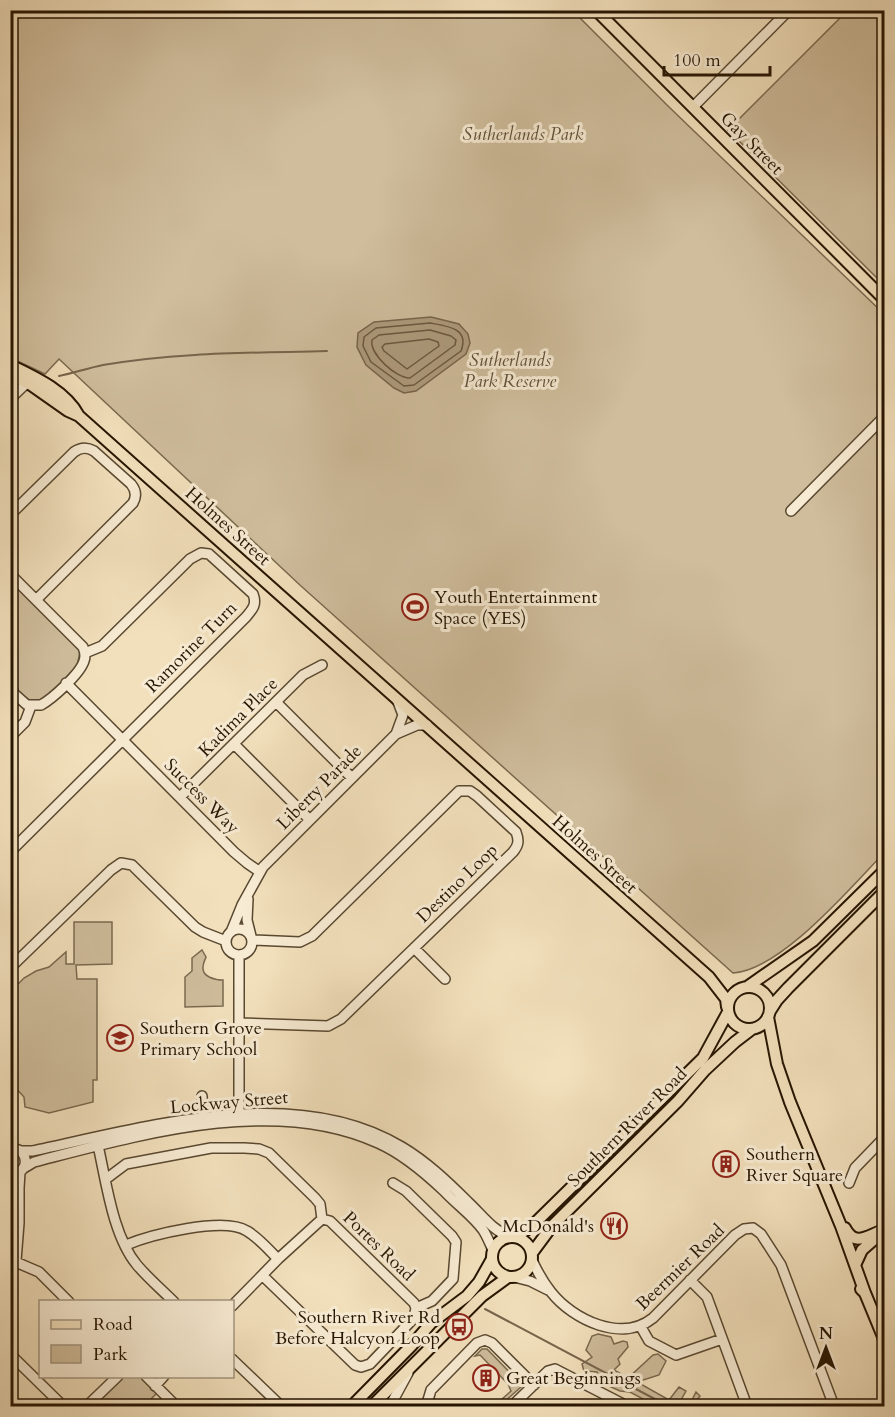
<svg xmlns="http://www.w3.org/2000/svg" width="895" height="1417" viewBox="0 0 895 1417" font-family="Cardo,serif">
<style>
.green{fill:#cfbd9c;stroke:#7a694f;stroke-width:1.5}
.water{fill:#ad9b7d;stroke:#77654c;stroke-width:1.5}
.lines{fill:none;stroke-linecap:round;stroke-linejoin:round}
.shore{stroke:#6a5840;stroke-width:1.5}
.stream{stroke:#77654c;stroke-width:2}
.minor-casing{stroke:#594830;stroke-width:12}
.major-casing{stroke:#261502;stroke-width:14}
.minor{stroke:#f7ebd3;stroke-width:9}
.major{stroke:#f2e0bc;stroke-width:10}
.labels{text-anchor:middle;stroke-width:6;stroke-linejoin:round;paint-order:stroke}
.park-label{font-size:18px;font-style:italic;fill:#615038;stroke:#f7ebd3}
.street-label{font-size:18px;fill:#261502;stroke:#f7ebd3}
.poi-label{font-size:18px;fill:#261502;stroke:#f7ebd3;text-anchor:start}
</style>
<rect width="100%" height="100%" fill="#f2e0bc"/>
<filter id="stains"><feTurbulence type="fractalNoise" baseFrequency=".00333" numOctaves="4"/><feColorMatrix values="0 0 0 0 .2 0 0 0 0 .09 0 0 0 0 .02 0 0 0 .5 -.17"/></filter>
<radialGradient id="worn" r=".72"><stop offset=".6" stop-color="#630" stop-opacity="0"/><stop offset="1" stop-color="#630" stop-opacity=".3"/></radialGradient>
<path class="green" d="M11 11H573L668 106 884 314V853C850 888 781 970 733 973L301 586 59 359 45 374 11 358Z
M847 11H884V285L728 130Z
M10 583H14L76 645 80 652 77 666 45 699C33 704 26 699 17 692L18 689 11 681Z
M74 922H112V964L76 965 77 979H97V1080H93V1102L49 1113 25 1107 24 1097 11 1083V991L24 978 36 971 49 967 66 952V964H74Z
M202 950 206 957C205 960 203 963 203 967 202 977 215 980 223 980V1006L185 1007V977L192 971V958Z
M598 1334 611 1337 614 1344 623 1341 627 1342 628 1347 618 1359 620 1364 614 1370 628 1378 653 1355 658 1354 666 1361 659 1375 637 1382 669 1400 679 1387 686 1391 681 1400 691 1402 696 1392 700 1396 693 1406H656L630 1392 620 1391 600 1382 597 1372 584 1371 582 1364 592 1357 586 1350 592 1336Z
M482 1349H487L520 1383 521 1387 504 1402 501 1400 511 1391 508 1384 480 1355 475 1356Z
M121 1377H143L158 1392 144 1406H91Z"/>
<path class="water" d="M431 317 459 324 468 334 470 343 466 354 416 391 404 393 394 388 366 365 357 347 358 333 374 322Z"/>
<g class="lines">
<path class="shore" d="M430 323C447 326 470 328 461 351L414 385 404 386 371 362 363 346 364 337 376 328Z
M430 330 451 336 456 340 455 345 410 378C397 379 369 354 372 340L379 335Z
M429 339 438 342 439 346 407 369 384 351 382 347 385 344Z"/>
<path class="stream" d="M59 376C74 373 88 368 103 365 177 352 253 353 327 351
M485 1309 668 1406"/>
<defs>
<path id="minor" d="M693 107 789 10
M10 399 32 378
M791 511 884 417
M10 515 74 452C81 447 87 447 94 451L131 484C136 490 137 496 133 503L36 600
M10 574 83 647C85 652 86 656 84 661 80 674 52 699 41 705H27L10 690
M66 683 234 852 247 863 260 872
M276 702 352 778
M396 734 417 725H427
M10 737 25 722 31 706
M234 744 310 820
M180 797 303 675 322 665
M10 852 246 617C253 609 257 604 253 594L209 554 201 553 190 559 102 646 85 653
M248 899 247 920 251 936
M226 942a13 13 0 1 1 26 0a13 13 0 1 1-26 0Z
M231 932 242 905 263 867 396 734 403 715 398 702
M414 948 445 979
M239 955V1120
M10 968 111 870 121 863 132 865 195 927 203 932 226 941
M239 1023 328 1026 341 1019 513 852C519 845 519 840 516 832L477 796 470 791H459L312 936 300 942 252 940
M202 1096 203 1123
M97 1141C106 1179 112 1235 137 1265 148 1278 162 1290 174 1302
M10 1147 21 1151C30 1162 24 1174 10 1175
M21 1151H32C146 1127 295 1082 402 1147 427 1162 448 1182 468 1202 482 1215 492 1230 510 1237
M24 1168 34 1162C139 1135 274 1095 378 1143 403 1154 424 1172 444 1191 456 1204 473 1216 483 1230 487 1236 490 1244 493 1250
M106 1179 126 1164 211 1148H244L259 1149 269 1153 315 1198 320 1204 322 1219
M393 1183 406 1191 452 1236 456 1242 453 1279 432 1301 416 1308
M849 1183 855 1168 884 1138
M126 1245C150 1235 224 1216 247 1231 259 1238 269 1250 278 1259
M11 1260 39 1272 69 1302
M532 1260C537 1271 543 1282 551 1292 573 1320 622 1343 653 1318L735 1235 744 1229 753 1228 761 1234 781 1265 834 1406
M16 1261 19 1223V1188L20 1172
M514 1277 530 1281 548 1290
M690 1280 707 1297 747 1406
M232 1306 278 1259 322 1219 330 1221 414 1303 416 1308 414 1318 370 1364 361 1367 355 1365 263 1276
M641 1327 649 1341 676 1355 722 1339
M10 1354 63 1406
M232 1359 281 1406
M146 1376 176 1406
M155 1386 164 1376
M87 1406 118 1376
M390 1406 408 1373
M434 1406 428 1400 431 1390 477 1343 485 1340 492 1343 534 1385
M512 1406 548 1371 555 1369 627 1406"/>
<path id="major" d="M596 10 884 299
M10 365C35 377 66 391 79 416
M10 374 31 385 68 411 79 416 709 977 726 999 727 1007
M728 1008a21 21 0 1 1 42 0a21 21 0 1 1-42 0Z
M747 987 813 941 884 871
M770 1011 777 1000 788 988 884 892
M768 1017 777 1064 790 1102 841 1226 865 1293
M845 1228C855 1247 867 1236 881 1231
M492 1257a20 20 0 1 1 40 0a20 20 0 1 1-40 0Z
M515 1237 532 1226 703 1058 728 1012
M532 1253 552 1226 678 1101 705 1070 735 1042 752 1029
M856 1263 862 1250 878 1236
M861 1289 865 1293 884 1339
M352 1406 412 1345 431 1323 467 1296 479 1282 492 1259
M372 1406 482 1296 508 1277"/>
</defs>
<use href="#minor" class="minor-casing"/>
<use href="#major" class="major-casing"/>
<use href="#minor" class="minor"/>
<use href="#major" class="major"/>
</g>
<defs>
<symbol id="stadium-ring" viewBox="-11 -11 22 22"><circle r="9.5" fill="#f7ebd3" stroke="#8f2418" stroke-width="1.5"/><path d="M0-5a6.5 5 0 1 0 0 10a6.5 5 0 1 0 0-10ZM-3.5-1.8h7v3.6h-7Z" fill="#8f2418"/></symbol>
<symbol id="school-ring" viewBox="-11 -11 22 22"><circle r="9.5" fill="#f7ebd3" stroke="#8f2418" stroke-width="1.5"/><path d="M0-5L7-2L0 1L-7-2ZM-4 1L0 2.5L4 1V4Q0 6-4 4Z" fill="#8f2418"/></symbol>
<symbol id="building-ring" viewBox="-11 -11 22 22"><circle r="9.5" fill="#f7ebd3" stroke="#8f2418" stroke-width="1.5"/><path d="M-4-6H4V6H1V3H-1V6H-4ZM-2.5-4.3h1.7v1.8h-1.7ZM.8-4.3h1.7v1.8H.8ZM-2.5-1h1.7V.8h-1.7ZM.8-1h1.7V.8H.8Z" fill="#8f2418"/></symbol>
<symbol id="restaurant-ring" viewBox="-11 -11 22 22"><circle r="9.5" fill="#f7ebd3" stroke="#8f2418" stroke-width="1.5"/><path d="M-5-6h1v4h1v-4h1v4h1v-4h1v5L-1.5 .5V6h-2V.5L-5-1ZM5-6V6H3V1.5H1.5Q1.5-4 5-6Z" fill="#8f2418"/></symbol>
<symbol id="bus-ring" viewBox="-11 -11 22 22"><circle r="9.5" fill="#f7ebd3" stroke="#8f2418" stroke-width="1.5"/><path d="M-5-6H5V4H4V6H2V4H-2V6H-4V4H-5ZM-3.5-4V0h7V-4ZM-3.5 1.2v1.5H-2V1.2ZM2 1.2v1.5H3.5V1.2Z" fill="#8f2418"/></symbol>
</defs>
<g fill-rule="evenodd">
<use href="#stadium-ring" x="400" y="592" width="30" height="30"/>
<use href="#school-ring" x="105" y="1023" width="30" height="30"/>
<use href="#building-ring" x="711" y="1149" width="30" height="30"/>
<use href="#restaurant-ring" x="599" y="1211" width="30" height="30"/>
<use href="#bus-ring" x="444" y="1312" width="30" height="30"/>
<use href="#building-ring" x="471" y="1363" width="30" height="30"/>
</g>
<g class="labels">
<g class="park-label">
<text x="523" y="140">Sutherlands Park</text>
<text x="510" y="366">Sutherlands<tspan x="510" dy="21">Park Reserve</tspan></text>
</g>
<g class="street-label">
<text transform="translate(752 143) rotate(45)" y="6">Gay Street</text>
<text transform="translate(228 526) rotate(42)" y="6">Holmes Street</text>
<text transform="translate(191 647) rotate(-45)" y="6">Ramorine Turn</text>
<text transform="translate(238 717) rotate(-45)" y="6">Kadima Place</text>
<text transform="translate(319 787) rotate(-45)" y="6">Liberty Parade</text>
<text transform="translate(202 796) rotate(45)" y="6">Success Way</text>
<text transform="translate(595 854) rotate(42)" y="6">Holmes Street</text>
<text transform="translate(457 883) rotate(-44)" y="6">Destino Loop</text>
<text transform="translate(229 1102) rotate(-5)" y="6">Lockway Street</text>
<text transform="translate(627 1127) rotate(-45)" y="6">Southern River Road</text>
<text transform="translate(379 1246) rotate(44)" y="6">Portes Road</text>
<text transform="translate(680 1267) rotate(-44)" y="6">Beermier Road</text>
</g>
<g class="poi-label">
<text x="434" y="603">Youth Entertainment<tspan x="434" dy="21">Space (YES)</tspan></text>
<text x="140" y="1034">Southern Grove<tspan x="140" dy="21">Primary School</tspan></text>
<text x="746" y="1160">Southern<tspan x="746" dy="21">River Square</tspan></text>
<text x="594" y="1232" text-anchor="end">McDonald's</text>
<text x="440" y="1323" text-anchor="end">Southern River Rd<tspan x="440" dy="21">Before Halcyon Loop</tspan></text>
<text x="506" y="1384">Great Beginnings</text>
</g>
</g>
<rect width="895" height="1417" fill="none" stroke="#f2e0bc" stroke-width="36"/>
<rect x="12" y="12" width="871" height="1393" fill="none" stroke="#261502" stroke-width="3"/>
<rect x="18" y="18" width="859" height="1381" fill="none" stroke="#261502" stroke-width="1.5"/>
<rect x="39" y="1300" width="195" height="78" fill="#f7ebd3" stroke="#a3957f" stroke-width="1.5"/>
<rect x="51" y="1320" width="30" height="9" fill="#f2e0bc" stroke="#a3957f" stroke-width="1.5"/>
<text x="93" y="1330" font-size="18" fill="#261502">Road</text>
<rect x="51" y="1345" width="30" height="18" fill="#cfbd9c" stroke="#a3957f" stroke-width="1.5"/>
<text x="93" y="1360" font-size="18" fill="#261502">Park</text>
<g transform="translate(826 1348)" stroke="#f7ebd3" stroke-width="4.5" paint-order="stroke">
<path d="M0-4.5L10 22L0 15L-10 22Z" fill="#261502"/>
<text y="-9" font-size="16" font-weight="bold" text-anchor="middle" fill="#261502">N</text>
</g>
<path d="M664 66v9h106v-9" fill="none" stroke="#261502" stroke-width="3"/>
<text x="673" y="66" font-size="18" fill="#261502" stroke="#f7ebd3" stroke-width="4.5" paint-order="stroke">100 m</text>
<rect width="100%" height="100%" filter="url(#stains)"/>
<rect width="100%" height="100%" fill="url(#worn)"/>
</svg>
